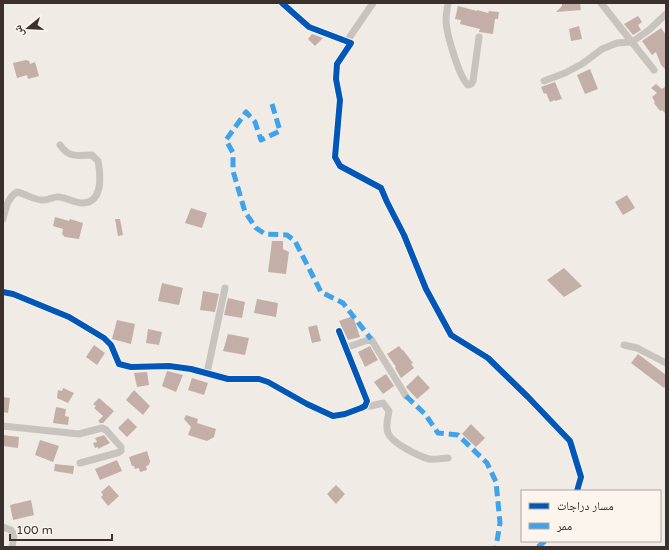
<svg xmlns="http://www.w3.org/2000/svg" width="669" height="550" viewBox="0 0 669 550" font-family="'Varela Round','Noto Naskh Arabic',sans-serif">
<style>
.building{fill:#c3afa7}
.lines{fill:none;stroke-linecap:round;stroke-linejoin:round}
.minor{stroke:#c9c3be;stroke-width:7}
.quiet{stroke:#3fa3eb;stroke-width:5;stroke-dasharray:10 5;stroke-linecap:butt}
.cycleway-casing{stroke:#fbf5ee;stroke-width:8}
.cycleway{stroke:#0057b8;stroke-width:6}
</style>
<rect width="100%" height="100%" fill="#f0ebe5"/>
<path class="building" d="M562 3H580L581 10 556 12 562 6Z
M458 6 477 11V10L488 13 489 11 499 12 498 19H495L493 34 479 32 480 29 460 24 461 20 455 19Z
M638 16 642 22 638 25 641 30 633 35 624 24Z
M579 26 582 39 571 41 569 29Z
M661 28 666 35V70L661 65 656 52 652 55 642 41Z
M312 34 323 38 315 46 308 39Z
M26 60 29 61 30 64 35 62 39 76 28 79 27 75 17 78 13 63Z
M590 69 598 89 585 94 577 75Z
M555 82 562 99 555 101V100L550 102 546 93 544 94 541 87Z
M656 84 662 89 666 86V114L662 110 660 111 654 103 655 102 652 97 657 93 651 88Z
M627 195 635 208 623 215 615 202Z
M191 208 207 213 202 228 185 223Z
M55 217 69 221 70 219 83 223 79 239 65 237 62 234 63 229 53 226Z
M115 219H120L123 235 118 236Z
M272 241H283V249L289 252 286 274 268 272Z
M564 268 582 286 564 297 547 280Z
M162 283 183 288 179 305 158 301Z
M203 291 219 294 215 312 200 310Z
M228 298 245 302 242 318 224 315Z
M257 299 278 303 276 317 254 313Z
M353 316 360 337 348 340 339 321Z
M117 320 135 324 131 344 112 339Z
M317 325 321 341 312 343 308 327Z
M148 329 162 332 159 345 146 343Z
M228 334 249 338 245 355 223 351Z
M94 345 105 353 97 365 86 357Z
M370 346 378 360 365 367 358 352Z
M399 346 402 350H403L413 363 411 364 414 368 401 378 395 368 396 367 387 354Z
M638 354 666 375V385L664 388 631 363Z
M167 371 183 375 176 392 162 386Z
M147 372 149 385 137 387 134 373Z
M386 374 394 386 383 394 374 382Z
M418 375 430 388 417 399 406 387Z
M192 378 208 383 204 395 188 390Z
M63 388 74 393 68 403 57 398 58 390 62 391Z
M134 390 150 406 143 415 126 400Z
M3 397 10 398 8 413 3 412Z
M99 398 114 411 103 423H100L98 421 103 416 94 408 96 406 93 404Z
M56 407 66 409 65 416 69 417 68 425 53 423Z
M186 415 198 419 197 423 216 429 214 437 207 441 188 435 191 427 184 419Z
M128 418 137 427 127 437 118 428Z
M471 424 485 438 476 447 462 434Z
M3 435 19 437 18 448 3 446Z
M104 435 110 443 98 449V447L95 448 93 443 97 442 95 438Z
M40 440 59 446 53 462 35 455Z
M147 451 150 461 149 465 146 466 147 470 140 472 139 468 135 469 134 466H132L129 457Z
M117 460 122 471 100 480 95 469Z
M55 464 74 466 73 474 54 471Z
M109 485 119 496 108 506 101 497 103 495 101 492Z
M336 485 345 494 336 504 327 494Z
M31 500 34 515 13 520 10 505Z"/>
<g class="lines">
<path class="minor" d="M282 3 309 27 351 43 337 64 336 79 340 100 335 157 340 166 381 188 387 202 404 235 426 289 451 335 488 358 528 397 570 441 581 477 577 491
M448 3C447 9 446 16 446 22 447 35 459 77 468 85L471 84 473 81 479 37
M601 3 654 70
M347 41 373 3
M544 81 565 73 582 64 602 49 617 43 632 42 649 30 666 14
M3 219C6 208 7 198 17 192 26 194 36 201 44 200 50 200 54 196 59 197 67 198 73 202 81 203 103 204 101 176 98 161L92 155C76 155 70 159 60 145
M3 292 13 294 69 317 104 338 111 345 119 364 131 367 169 366 191 369 228 379H259L268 382 307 404 333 416 345 414 361 408 365 406 367 401 339 331
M624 345 637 348 666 363
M345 348 371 339 406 396
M207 373 225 288
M365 406H371L383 403 389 411C388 418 385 426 388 433 392 443 418 456 429 459 435 460 442 458 448 458
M3 426 79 434 102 428 106 430 121 447V451L117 453 80 463
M3 527 11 530 14 535 12 547"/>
<path class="quiet" d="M272 104 280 131 261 140 255 122 246 112 226 140 233 153V171L245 212 256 228 265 234 287 235 295 241 321 292 343 303 371 339
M406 396 425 414 438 433 458 435 487 463 496 482 500 523 496 547
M538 547 545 541"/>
<defs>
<path id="cycleway" d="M282 3 309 27 351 43 337 64 336 79 340 100 335 157 340 166 381 188 387 202 404 235 426 289 451 335 488 358 528 397 570 441 581 477 577 491
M3 292 13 294 69 317 104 338 111 345 119 364 131 367 169 366 191 369 228 379H259L268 382 307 404 333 416 345 414 361 408 365 406 367 401 339 331"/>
</defs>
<use href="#cycleway" class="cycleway-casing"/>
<use href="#cycleway" class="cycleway"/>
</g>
<rect width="669" height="550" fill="none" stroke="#3b302b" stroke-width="8"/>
<rect x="521" y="490" width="140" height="52" fill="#fbf5ee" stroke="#aea6a0"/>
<rect x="529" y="503" width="20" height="6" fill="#0057b8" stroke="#aea6a0"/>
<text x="557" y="510" font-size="12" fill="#3b302b">مسار دراجات</text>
<rect x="529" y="523" width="20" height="6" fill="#3fa3eb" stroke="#aea6a0"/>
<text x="557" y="530" font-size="12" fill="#3b302b">ممر</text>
<g transform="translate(28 28) rotate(252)" stroke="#fbf5ee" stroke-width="3" paint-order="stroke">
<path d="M0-3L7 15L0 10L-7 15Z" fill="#3b302b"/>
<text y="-6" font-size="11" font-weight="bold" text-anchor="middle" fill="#3b302b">ش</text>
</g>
<path d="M10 534v6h102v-6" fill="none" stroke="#3b302b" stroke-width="2"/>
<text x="16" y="534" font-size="12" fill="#3b302b" stroke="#fbf5ee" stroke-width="3" paint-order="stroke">100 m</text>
</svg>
